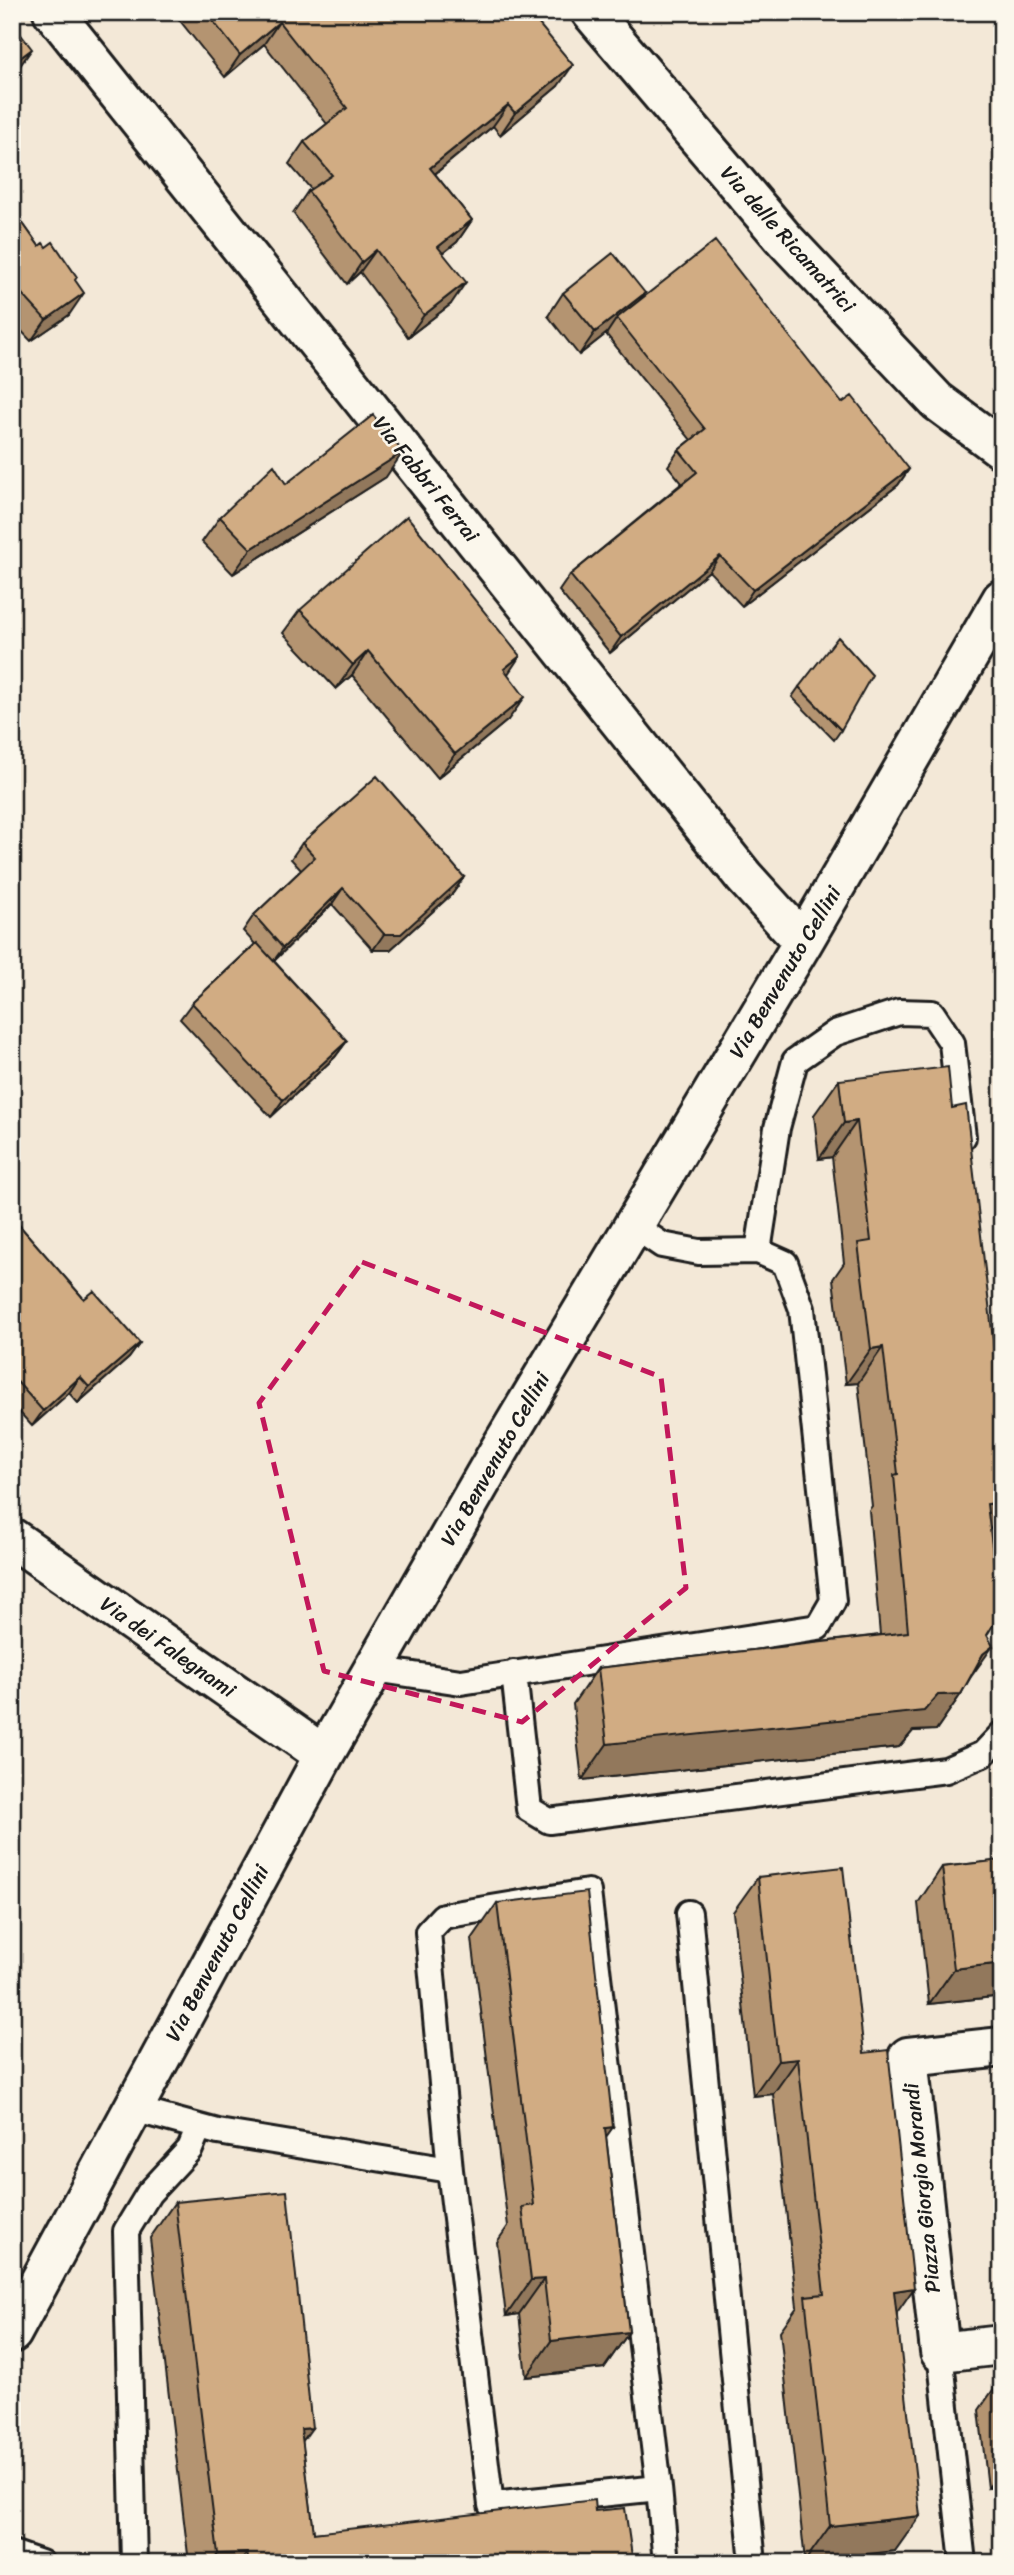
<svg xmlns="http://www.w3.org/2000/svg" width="1014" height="2575" viewBox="0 0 1014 2575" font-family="Sriracha,sans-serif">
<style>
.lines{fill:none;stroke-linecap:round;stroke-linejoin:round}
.lane-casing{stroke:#1c1c1c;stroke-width:30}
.street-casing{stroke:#1c1c1c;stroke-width:44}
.lane{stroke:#fbf7ec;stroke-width:24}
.street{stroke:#fbf7ec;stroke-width:38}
.wall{fill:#b49471;stroke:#1c1c1c;stroke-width:2}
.shaded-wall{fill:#92785c;stroke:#1c1c1c;stroke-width:2}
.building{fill:#d1ac83;stroke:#1c1c1c;stroke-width:2}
.marked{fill:none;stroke:#c2185b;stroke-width:5;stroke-dasharray:14 9;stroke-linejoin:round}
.labels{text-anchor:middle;stroke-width:5;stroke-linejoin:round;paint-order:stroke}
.street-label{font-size:21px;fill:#1c1c1c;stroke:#fbf7ec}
</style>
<rect width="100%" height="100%" fill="#f3e8d7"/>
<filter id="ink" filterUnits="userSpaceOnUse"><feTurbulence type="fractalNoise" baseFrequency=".0143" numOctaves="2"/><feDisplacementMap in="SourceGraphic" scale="14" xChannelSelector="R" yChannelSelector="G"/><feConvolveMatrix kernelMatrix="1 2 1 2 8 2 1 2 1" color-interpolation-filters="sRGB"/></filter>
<g filter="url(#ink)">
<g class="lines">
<defs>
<path id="lane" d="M758 1251 777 1128 795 1061 835 1033 899 1012 932 1013 952 1043 963 1137
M374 1669 461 1682 818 1627 833 1601 802 1309 785 1263 758 1251 699 1252 662 1245 634 1226
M514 1673 529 1809 549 1821 946 1770 983 1754 1002 1734
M689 1913 753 2563
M133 2109 218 2132 450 2170 491 2505 659 2488 666 2563
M450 2170 428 1932 443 1916 588 1892 659 2488
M940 2352 963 2563
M12 2553 41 2563
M134 2563 126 2231 149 2193 190 2149 199 2127"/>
<path id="street" d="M53 12 744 877 803 942
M591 12 785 240 937 401 1002 449
M12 1538 324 1755
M1002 2047 908 2057 940 2352 1002 2345
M12 2333 324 1755 500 1449 803 942 1002 599"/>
</defs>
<use href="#lane" class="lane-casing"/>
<use href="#street" class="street-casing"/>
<use href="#lane" class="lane"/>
<use href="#street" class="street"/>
</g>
<path class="wall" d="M173 12H529L558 86 500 135 493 126 435 174 472 220 457 242 443 253 451 304 408 337 360 272 347 284 293 213 308 191 311 189 289 164 304 142 327 124 264 44 225 77Z
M12 208 39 246 75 280 69 315 31 341 12 321Z
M563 293H645L639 301 842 403 909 469 898 485 742 606 709 571 610 653 559 591 570 575 682 483 668 466 679 450 691 440 606 334 607 333 579 355 548 316Z
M386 477 233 574 202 542 220 517 286 484Z
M300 610 508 674V720L438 778 352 675 336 689 283 633Z
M799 687 841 730 834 740 792 697Z
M302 843 464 877 453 893 390 950H373L332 904 274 961 347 1041 335 1057 271 1117 180 1019 192 1003 255 944 243 931 254 915 301 870 291 859Z
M839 1080 952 1108 1002 1418V1514L990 1530 987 1635 969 1680 961 1694 936 1730 913 1731 899 1747 582 1780 573 1704 598 1668 880 1635 869 1510 872 1506 858 1383 846 1384 833 1279 844 1263 832 1157 819 1159 814 1115Z
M12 1217 84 1299 140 1343 129 1358 78 1403 69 1393 32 1426 12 1404Z
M1002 1860V1996L929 2004 918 1903 942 1867Z
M758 1877 864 2053 897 2313 895 2551 805 2561 780 2331 797 2307 773 2094 753 2096 733 1912Z
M497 1903 613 2127 606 2136 629 2332 604 2368 526 2377 519 2314 506 2316 497 2242 508 2226 472 1939Z
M175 2202 302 2441 314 2533 595 2511 633 2563H189L150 2238Z
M1002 2377V2487L988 2488 979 2410Z"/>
<path class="shaded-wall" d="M279 22 264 44 225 77 240 55Z
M32 49 17 70 12 74V64Z
M573 65 558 86 500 135 515 113Z
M508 105 493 126 415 190 430 168Z
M472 220 457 242 423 269 438 247Z
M376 250 360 272 347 284 362 262Z
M466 282 451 304 408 337 424 315Z
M84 293 69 315 31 341 46 320Z
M645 293 629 315 617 318 607 333 579 355 595 332Z
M403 452 386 477 233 574 251 549Z
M909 469 898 485 742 606 753 590Z
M720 556 709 571 610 653 621 637Z
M368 651 352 675 336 689 353 665Z
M520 656 504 680V669Z
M525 697 508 720 438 778 455 754Z
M464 877 453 893 390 950H373L384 934Z
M343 888 332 904 272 963 283 948Z
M347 1041 335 1057 271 1117 283 1100Z
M857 1121 832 1157 819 1159 844 1123Z
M140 1343 129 1358 78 1403 89 1387Z
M883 1347 858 1383 846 1384 871 1349Z
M80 1377 69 1393 32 1426 43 1411Z
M1002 1502V1514L986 1536 987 1504Z
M993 1646 968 1681 983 1654Z
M961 1694 936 1730 913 1731 899 1747 582 1780 607 1744 938 1695Z
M1002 1963V1996L929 2004 954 1969Z
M798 2059 773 2094 753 2096 778 2061Z
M613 2127 588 2163 605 2128Z
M544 2279 519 2314 506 2316 531 2280Z
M914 2288 889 2324 894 2291Z
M629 2332 604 2368 526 2377 551 2341Z
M312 2428 287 2463 301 2429Z
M1002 2469V2487L988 2488Z
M920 2516 895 2551 805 2561 830 2526Z
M247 2553 240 2563H212L218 2554Z"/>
<path class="building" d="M206 12H529L573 65 515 113 508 105 430 168 472 220 438 247 466 282 424 315 376 250 362 262 308 191 332 175 304 142 347 108 279 22 240 55Z
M12 23 32 49 12 64Z
M12 208 39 246 43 243 46 247 53 242 77 277 75 280 84 293 46 320 12 283Z
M715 241 842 403 852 396 909 469 753 590 720 556 621 637 570 575 697 472 679 450 705 429 617 318Z
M613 253 645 293 595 332 563 293Z
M373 415 403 452 251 549 220 517 274 465 286 484Z
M407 516 520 656 504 669 525 697 455 754 368 651 353 665 300 610Z
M838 637 872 675 841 730 799 687Z
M377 776 464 877 401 934H384L343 888 283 948 254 915 315 857 302 843Z
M257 943 347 1041 283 1100 192 1003Z
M948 1067 952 1108 966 1105 1002 1418V1502L987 1504 1000 1614 987 1635 993 1646 983 1654 961 1694 938 1695 924 1711 607 1744 598 1668 908 1632 894 1475 898 1474 883 1347 871 1349 858 1243 871 1241 857 1121 844 1123 839 1080Z
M12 1217 84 1299 94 1291 140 1343 89 1387 80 1377 43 1411 12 1376V1366L14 1364 12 1362Z
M1002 1860V1963L954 1969 942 1867Z
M843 1867 864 2053 888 2050 914 2288 894 2291 920 2516 830 2526 805 2296 824 2294 798 2059 778 2061 758 1877Z
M587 1892 613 2127 605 2128 629 2332 551 2341 544 2279 531 2280 522 2207 534 2205 497 1903Z
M287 2191 312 2428 301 2429 314 2533 594 2500 595 2511 625 2508 633 2563H249L247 2553 218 2554 175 2202Z"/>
</g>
<path class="marked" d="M362 1262 661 1377 686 1588 522 1722 324 1671 259 1403Z"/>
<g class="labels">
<g class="street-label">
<text transform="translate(788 239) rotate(48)" y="7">Via delle Ricamatrici</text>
<text transform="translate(426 479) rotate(51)" y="7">Via Fabbri Ferrai</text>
<text transform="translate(785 972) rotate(-59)" y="7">Via Benvenuto Cellini</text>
<text transform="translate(495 1459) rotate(-60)" y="7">Via Benvenuto Cellini</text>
<text transform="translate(168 1647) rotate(35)" y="7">Via dei Falegnami</text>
<text transform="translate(217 1953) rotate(-62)" y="7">Via Benvenuto Cellini</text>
<text transform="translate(922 2188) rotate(-96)" y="7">Piazza Giorgio Morandi</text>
</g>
</g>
<rect width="1014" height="2575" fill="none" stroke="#fbf7ec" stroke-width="42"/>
<rect x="21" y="21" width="972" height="2533" fill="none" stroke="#1c1c1c" stroke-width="2.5" filter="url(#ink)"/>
</svg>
